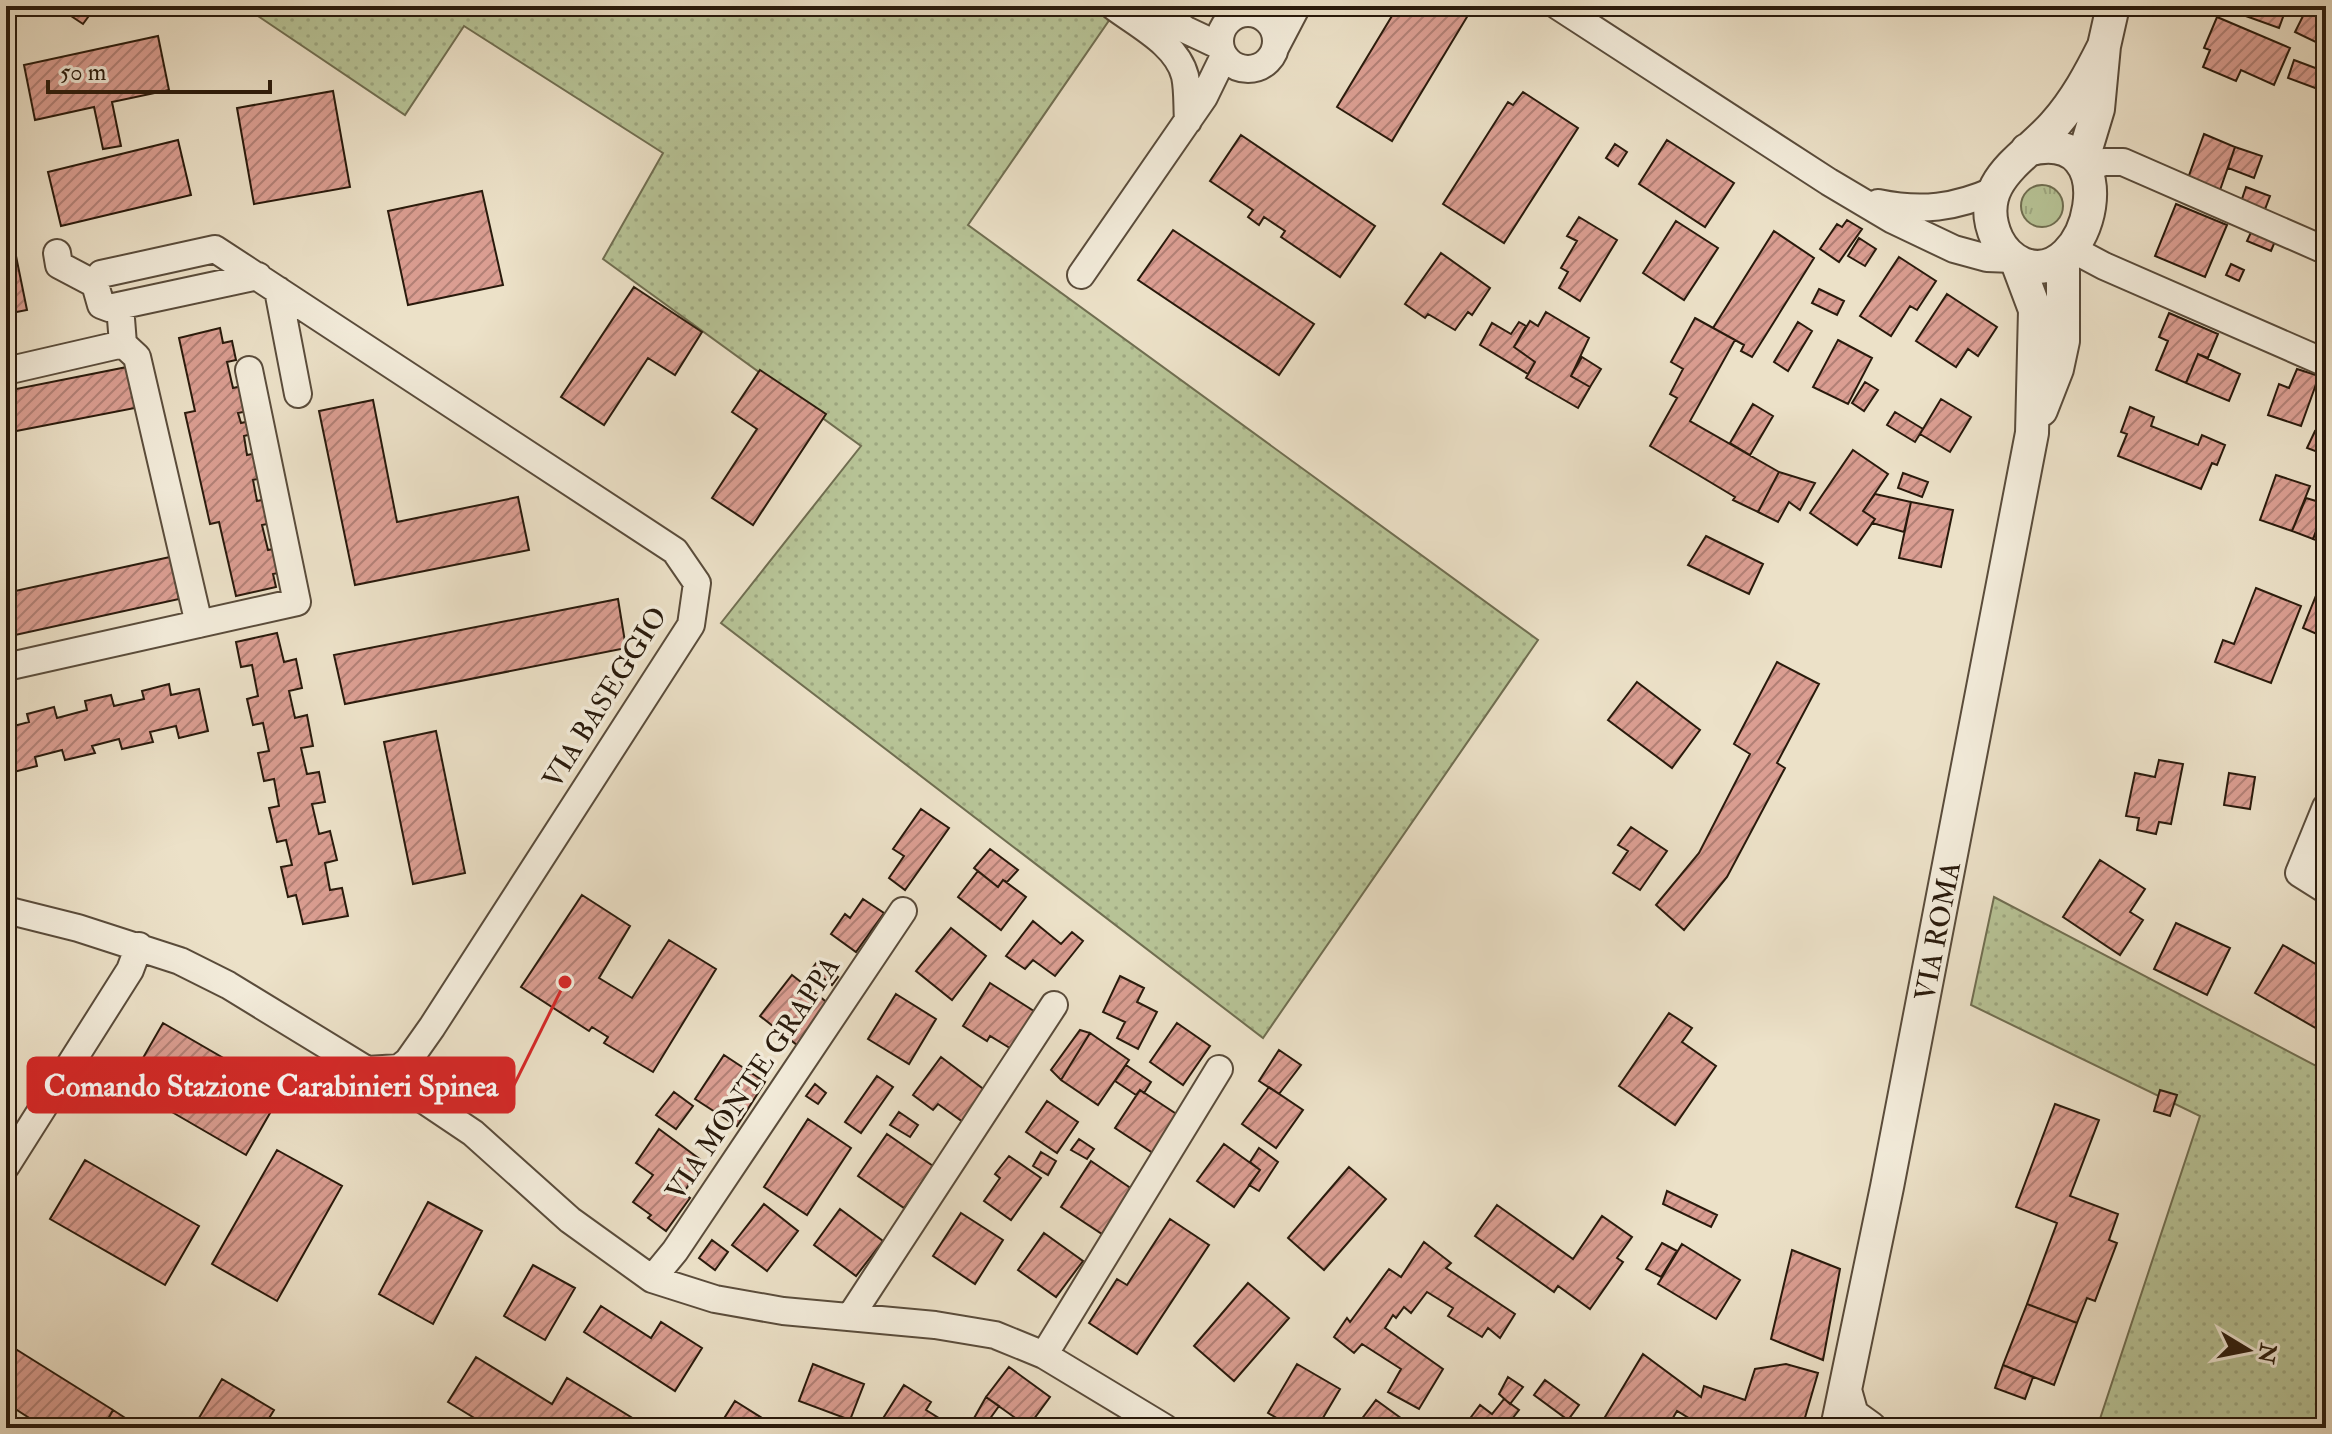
<svg xmlns="http://www.w3.org/2000/svg" width="2332" height="1434" viewBox="0 0 2332 1434" font-family="'IM FELL Double Pica',serif">
<style>
.grass{fill:url(#grass-tufts);stroke:#706e51;stroke-width:2}
.park{fill:url(#park-dots);stroke:#706e51;stroke-width:2}
.building{fill:url(#building-hatch);stroke:#291a0c;stroke-width:2}
.lines{fill:none;stroke-linecap:round;stroke-linejoin:round}
.minor-casing{stroke:#5a4c3b;stroke-width:30}
.tertiary-casing{stroke:#5a4c3b;stroke-width:36}
.minor{stroke:#f3ecdb;stroke-width:26}
.tertiary{stroke:#f3ecdb;stroke-width:32}
.labels{text-anchor:middle;stroke-width:7;stroke-linejoin:round;paint-order:stroke}
.street-label{font-size:28px;fill:#291a0c;stroke:#f3ecdb}
.leader{fill:none;stroke:#d62828;stroke-width:3}
.callout-dot{fill:#d62828;stroke:#f3ecdb;stroke-width:3}
.callout{fill:#d62828;stroke:#d62828;stroke-width:3}
.callout-label{font-size:30px;text-anchor:middle;font-weight:bold;fill:#fff}
</style>
<defs>
<pattern id="grass-tufts" width="24" height="20" patternUnits="userSpaceOnUse" patternTransform="scale(2)"><rect width="24" height="20" fill="#b7c396"/><path d="M3 7l-1-3M5 7V3M7 7l1-3M15 17l-1-3M17 17v-4M19 17l1-3" fill="none" stroke="#9da780"/></pattern>
<pattern id="park-dots" width="8" height="8" patternUnits="userSpaceOnUse" patternTransform="scale(2)"><rect width="8" height="8" fill="#b7c396"/><path d="M2 2h.1M6 6h.1" fill="none" stroke="#9da780" stroke-width="1.8" stroke-linecap="round"/></pattern>
<pattern id="building-hatch" width="6" height="6" patternUnits="userSpaceOnUse" patternTransform="scale(2)"><rect width="6" height="6" fill="#db9e92"/><path d="M-1 1l2-2M0 6l6-6M5 7l2-2" fill="none" stroke="#b28076"/></pattern>
</defs>
<rect width="100%" height="100%" fill="#ece1c8"/>
<filter id="stains"><feTurbulence type="fractalNoise" baseFrequency=".0025" numOctaves="4"/><feColorMatrix values="0 0 0 0 .2 0 0 0 0 .09 0 0 0 0 .02 0 0 0 .5 -.17"/></filter>
<radialGradient id="worn" r=".72"><stop offset=".6" stop-color="#630" stop-opacity="0"/><stop offset="1" stop-color="#630" stop-opacity=".3"/></radialGradient>
<path class="grass" d="M2021 206a21 21 0 1 1 42 0a21 21 0 1 1-42 0Z"/>
<path class="park" d="M243 6H1119L968 225 1538 640 1263 1038 721 623 861 446 603 259 663 153 464 26 405 115Z
M1994 897 2326 1071V1428H2097L2200 1116 1971 1005Z"/>
<path class="building" d="M56 6H96L83 24Z
M1398 6H1459L1470 12 1392 141 1337 107Z
M2218 6H2287L2279 28Z
M2308 6H2326V47L2295 32Z
M2217 17 2290 48 2274 85 2241 70 2236 81 2203 67 2210 50 2204 48Z
M158 36 169 90 112 102 121 146 103 149 94 107 35 120 24 65Z
M2294 60 2326 72V92L2288 78Z
M333 91 350 187 254 204 237 108Z
M1523 92 1578 128 1504 243 1443 204 1508 102 1513 105Z
M2204 134 2235 147 2219 193 2187 181Z
M1241 135 1375 226 1340 277 1281 237 1285 231 1264 217 1259 225 1248 217 1253 210 1210 181Z
M178 140 191 195 61 226 48 172Z
M1667 140 1734 183 1705 227 1639 184Z
M1615 144 1627 152 1618 166 1606 158Z
M2235 147 2262 156 2254 178 2228 168Z
M2246 187 2270 196 2264 212 2241 202Z
M482 191 503 285 408 305 388 211Z
M2176 204 2227 225 2205 277 2155 256Z
M6 207 27 310 6 314Z
M1579 217 1617 240 1580 301 1559 288 1568 272 1561 268 1577 241 1567 236Z
M1847 220 1862 229 1839 262 1820 249 1837 224 1842 227Z
M1676 221 1718 248 1684 300 1643 273Z
M2253 228 2276 239 2271 251 2247 241Z
M1173 230 1314 324 1279 375 1138 280Z
M1774 231 1814 258 1752 357 1741 351 1744 345 1713 328Z
M1859 238 1876 249 1865 266 1848 256Z
M1441 253 1490 288 1472 315 1468 312 1455 330 1428 314 1425 318 1405 304Z
M1899 257 1936 281 1917 310 1910 306 1891 336 1860 316Z
M2231 264 2244 270 2239 281 2226 275Z
M634 287 702 332 675 375 648 358 604 425 561 397Z
M1819 289 1844 301 1837 315 1812 303Z
M1947 294 1997 327 1978 356 1968 349 1956 367 1916 341Z
M1546 312 1589 338 1571 376 1590 387 1578 408 1526 378 1535 362 1514 347 1530 321 1538 326Z
M2169 313 2218 334 2208 358 2198 354 2186 383 2156 370 2168 341 2159 337Z
M1695 318 1735 340 1690 421 1779 472 1758 512 1733 500 1735 497 1650 446 1677 398 1670 394 1683 369 1671 362Z
M1519 322 1526 326 1514 347 1535 362 1528 374 1480 345 1492 323 1511 334Z
M1798 322 1812 331 1788 371 1774 362Z
M220 328 223 343 232 341 236 360 227 362 233 388 242 386 248 411 238 413 241 423 250 421 252 434 244 436 247 455 257 453 262 478 253 480 257 501 267 499 272 523 262 525 268 550 278 548 283 572 273 574 276 587 236 596 219 522 210 524 185 413 195 411 179 338Z
M1838 340 1872 358 1848 404 1813 387Z
M2198 354 2240 374 2229 401 2186 383Z
M1582 357 1601 369 1590 387 1571 376Z
M132 366 140 407 6 433V391Z
M2297 369 2319 376 2301 426 2268 415 2279 384 2289 388Z
M760 370 826 414 753 525 712 498 757 429 732 412Z
M1865 382 1878 390 1864 411 1852 403Z
M1941 399 1971 417 1950 452 1920 434Z
M373 400 397 522 518 497 529 550 355 585 319 411Z
M1753 404 1773 416 1750 455 1730 443Z
M2130 407 2154 417 2151 426 2198 445 2202 435 2225 445 2217 465 2212 463 2201 489 2118 456 2127 434 2121 432Z
M1895 412 1923 429 1915 442 1887 425Z
M2315 431 2326 435 2323 454 2307 448Z
M1853 450 1888 474 1863 511 1875 519 1857 545 1810 513Z
M1779 472 1815 483 1800 510 1789 502 1778 522 1758 512Z
M1903 473 1928 482 1922 497 1898 488Z
M2276 475 2310 486 2292 531 2260 520Z
M1875 494 1911 502 1904 532 1872 523 1875 519 1863 511Z
M2306 498 2326 504 2313 539 2292 531Z
M1911 502 1953 510 1941 567 1899 558Z
M2326 508V543L2313 539Z
M1706 536 1763 564 1749 594 1688 565Z
M170 557 179 599 6 637V593Z
M2256 588 2301 606 2271 683 2215 662 2223 640 2234 644Z
M2317 593 2326 597V638L2303 628Z
M618 599 626 648 345 704 334 655Z
M277 633 284 662 296 659 302 688 289 691 295 718 307 715 313 746 301 748 307 774 319 772 325 802 312 804 319 834 330 831 337 860 325 863 330 890 342 888 348 916 303 924 296 895 288 897 281 867 292 865 286 840 277 842 269 808 279 806 274 779 264 781 258 753 269 751 263 723 253 725 247 699 258 696 252 665 241 667 236 642Z
M1777 662 1819 684 1777 763 1785 768 1727 877 1684 930 1656 905 1699 853 1750 754 1734 744Z
M1637 682 1700 730 1672 768 1608 720Z
M169 684 171 695 199 689 208 731 179 738 176 726 150 732 153 742 122 749 119 739 92 746 95 753 65 760 62 750 35 757 37 766 6 774V728L29 722 27 714 54 707 57 718 87 710 85 701 111 695 114 706 144 699 142 691Z
M436 731 465 873 413 884 384 742Z
M2159 760 2183 764 2171 824 2159 822 2156 834 2137 830 2139 818 2126 816 2135 773 2155 777Z
M2229 773 2255 777 2250 809 2224 805Z
M921 809 949 828 905 890 889 878 904 856 893 849Z
M1631 827 1667 851 1640 890 1613 873 1628 851 1618 845Z
M990 849 1018 870 1007 882 1003 880 998 887 974 868Z
M2100 860 2145 889 2130 912 2143 920 2120 955 2063 917Z
M978 871 998 887 1003 880 1026 897 1001 930 958 897Z
M582 895 630 926 599 978 632 998 669 940 716 969 653 1072 604 1043 608 1037 592 1027 589 1031 521 987Z
M863 899 884 913 856 952 831 934 845 914 850 918Z
M1033 921 1061 944 1072 932 1083 941 1055 976 1033 960 1025 969 1006 956Z
M2176 923 2230 948 2207 995 2154 969Z
M951 928 986 956 952 1000 916 971Z
M2283 945 2326 970V1034L2255 993Z
M817 962 838 977 832 985 812 969Z
M792 975 829 1004 797 1045 760 1016Z
M1120 976 1144 988 1137 1002 1157 1012 1138 1049 1117 1038 1125 1022 1103 1012Z
M990 983 1037 1013 1013 1050 990 1036 987 1041 963 1026Z
M896 994 936 1019 909 1064 868 1039Z
M1669 1013 1692 1028 1682 1042 1716 1066 1675 1125 1619 1086Z
M163 1023 282 1092 246 1155 127 1086Z
M1177 1023 1210 1046 1183 1085 1150 1062Z
M1080 1030 1090 1033 1061 1080 1051 1070Z
M1090 1033 1129 1060 1098 1105 1061 1080Z
M1279 1050 1301 1065 1279 1094 1259 1081Z
M724 1055 765 1082 737 1126 695 1099Z
M941 1057 986 1091 963 1122 938 1104 933 1110 913 1095Z
M1126 1065 1151 1082 1144 1093 1140 1090 1136 1095 1115 1081Z
M877 1076 893 1087 861 1133 845 1122Z
M815 1084 826 1093 818 1104 806 1096Z
M1269 1087 1303 1110 1276 1148 1242 1124Z
M1140 1090 1181 1117 1156 1155 1115 1128Z
M2160 1090 2177 1095 2170 1116 2154 1111Z
M674 1092 693 1106 676 1129 656 1115Z
M1047 1101 1078 1122 1057 1153 1026 1132Z
M2055 1104 2099 1120 2070 1196 2118 1214 2109 1240 2117 1243 2095 1301 2087 1298 2077 1323 2027 1304 2057 1223 2016 1207Z
M899 1112 918 1125 910 1137 890 1125Z
M808 1119 851 1148 807 1215 764 1187Z
M659 1129 705 1163 683 1193 690 1198 666 1231 648 1218 651 1215 633 1202 653 1175 636 1163Z
M887 1134 933 1166 904 1208 858 1176Z
M1079 1139 1094 1149 1087 1159 1071 1150Z
M1224 1144 1260 1170 1234 1207 1197 1181Z
M1259 1148 1278 1162 1259 1191 1249 1185 1260 1170 1250 1162Z
M277 1150 342 1186 277 1301 212 1264Z
M1041 1152 1056 1161 1048 1175 1033 1166Z
M1009 1156 1041 1178 1011 1220 984 1201 1000 1178 995 1174Z
M85 1160 199 1226 165 1285 50 1219Z
M1091 1161 1132 1189 1102 1234 1061 1207Z
M1349 1167 1386 1199 1324 1270 1288 1238Z
M1667 1191 1717 1215 1711 1227 1663 1204Z
M428 1202 482 1231 433 1324 379 1294Z
M764 1204 798 1231 767 1271 732 1245Z
M1497 1205 1573 1259 1602 1216 1632 1237 1617 1258 1623 1262 1590 1309 1558 1286 1554 1292 1475 1236Z
M840 1209 883 1241 856 1276 814 1245Z
M961 1213 1003 1240 975 1284 933 1256Z
M1170 1219 1209 1245 1137 1354 1089 1323 1117 1279 1127 1285Z
M1044 1233 1083 1261 1056 1297 1018 1270Z
M712 1240 728 1252 715 1270 699 1258Z
M1424 1242 1451 1263 1446 1268 1515 1314 1500 1338 1488 1328 1482 1337 1448 1316 1453 1308 1427 1292 1411 1313 1404 1307 1396 1318 1393 1315 1385 1328 1443 1369 1419 1409 1388 1392 1401 1369 1362 1344 1354 1353 1334 1337 1347 1318 1350 1322 1389 1269 1401 1277Z
M1662 1243 1677 1251 1661 1277 1646 1269Z
M1682 1244 1740 1280 1716 1319 1658 1284Z
M1792 1250 1840 1269 1823 1360 1771 1339Z
M533 1265 575 1288 545 1340 504 1316Z
M1248 1283 1289 1318 1234 1381 1194 1346Z
M2027 1304 2077 1323 2054 1385 2003 1365Z
M601 1306 651 1338 661 1322 702 1348 675 1391 584 1332Z
M6 1343 113 1410 103 1428H45L6 1403Z
M1643 1354 1701 1397 1704 1386 1745 1400 1755 1369 1786 1364 1818 1373 1802 1428H1691L1692 1420 1677 1411 1667 1428H1610L1602 1422Z
M476 1357 552 1404 567 1378 639 1422 635 1428H491L448 1402Z
M813 1364 864 1384 850 1420 799 1401Z
M1297 1364 1340 1389 1317 1428H1294L1268 1413Z
M2003 1365 2033 1377 2025 1399 1995 1388Z
M1009 1367 1050 1397 1028 1427 986 1397Z
M1508 1377 1523 1387 1510 1404 1499 1394Z
M222 1379 274 1410 263 1428H193Z
M1545 1380 1579 1405 1568 1420 1534 1395Z
M904 1385 931 1402 926 1410 950 1425 947 1428H877Z
M986 1397 999 1406 984 1427 973 1420Z
M1504 1399 1519 1410 1505 1428H1463L1480 1405 1492 1414Z
M1376 1400 1409 1424 1406 1428H1355Z
M735 1401 778 1428H718Z
M113 1410 133 1423 130 1428H103Z"/>
<g class="lines">
<defs>
<path id="minor" d="M1113 6C1138 25 1177 44 1185 76 1188 90 1187 106 1188 121
M1152 6 1186 30 1220 46
M1558 6 1829 182 1893 220 1954 249 1987 258 2013 259
M1220 41a28 28 0 1 1 56 0a28 28 0 1 1-56 0Z
M1275 48 1297 6
M2086 169 2104 162H2123L2320 248
M1878 203C1921 212 1955 208 1995 190
M2072 249 2104 266 2326 363
M57 253 59 265 95 284
M1081 275 1204 97 1224 56
M278 290 298 394
M123 344 137 357 199 624
M6 371 123 344 120 306
M6 667 297 602 249 370
M2326 807 2299 873 2326 890
M6 910 78 928 180 961 228 985 367 1070 399 1068 408 1061 432 1027 691 625 697 583 675 551C522 450 369 349 215 249L101 274 95 284 101 305 109 308 258 276
M399 1068 404 1082 412 1092 473 1133 570 1220 652 1279 715 1299 783 1311 935 1325 995 1335 1044 1355 1165 1428
M6 1166 130 970 139 946
M652 1279 675 1251 903 911
M850 1317 1054 1005
M1044 1355 1219 1069"/>
<path id="tertiary" d="M2027 150C2130 122 2091 291 2023 264 2011 259 2003 251 1997 239 1971 182 2026 158 2055 124 2076 100 2090 74 2104 46
M2082 162 2098 109 2104 46 2113 6
M2041 410 2057 369 2063 341V257
M1845 1390 1852 1415 1870 1428
M1837 1428 1887 1187 2032 433 2035 310 2017 262"/>
</defs>
<use href="#minor" class="minor-casing"/>
<use href="#tertiary" class="tertiary-casing"/>
<use href="#minor" class="minor"/>
<use href="#tertiary" class="tertiary"/>
</g>
<g class="labels">
<g class="street-label">
<text transform="translate(604 697) rotate(-58)" y="10">VIA BASEGGIO</text>
<text transform="translate(1937 931) rotate(-79)" y="10">VIA ROMA</text>
<text transform="translate(752 1078) rotate(-56)" y="10">VIA MONTE GRAPPA</text>
</g>
</g>
<path class="leader" d="M565 982L514 1085"/>
<circle class="callout-dot" cx="565" cy="982" r="8"/>
<rect class="callout" x="28" y="1058" width="486" height="54" rx="8"/>
<g class="callout-label">
<text x="271" y="1096">Comando Stazione Carabinieri Spinea</text>
</g>
<rect width="2332" height="1434" fill="none" stroke="#ece1c8" stroke-width="32"/>
<rect x="8" y="8" width="2316" height="1418" fill="none" stroke="#291a0c" stroke-width="4"/>
<rect x="16" y="16" width="2300" height="1402" fill="none" stroke="#291a0c" stroke-width="2"/>
<g transform="translate(2248 1350) rotate(100)" stroke="#f3ecdb" stroke-width="6" paint-order="stroke">
<path d="M0-6L14 30L0 20L-14 30Z" fill="#291a0c"/>
<text y="-12" font-size="22" font-weight="bold" text-anchor="middle" fill="#291a0c">N</text>
</g>
<path d="M48 80v12h222v-12" fill="none" stroke="#291a0c" stroke-width="4"/>
<text x="60" y="80" font-size="24" fill="#291a0c" stroke="#f3ecdb" stroke-width="6" paint-order="stroke">50 m</text>
<rect width="100%" height="100%" filter="url(#stains)"/>
<rect width="100%" height="100%" fill="url(#worn)"/>
</svg>
